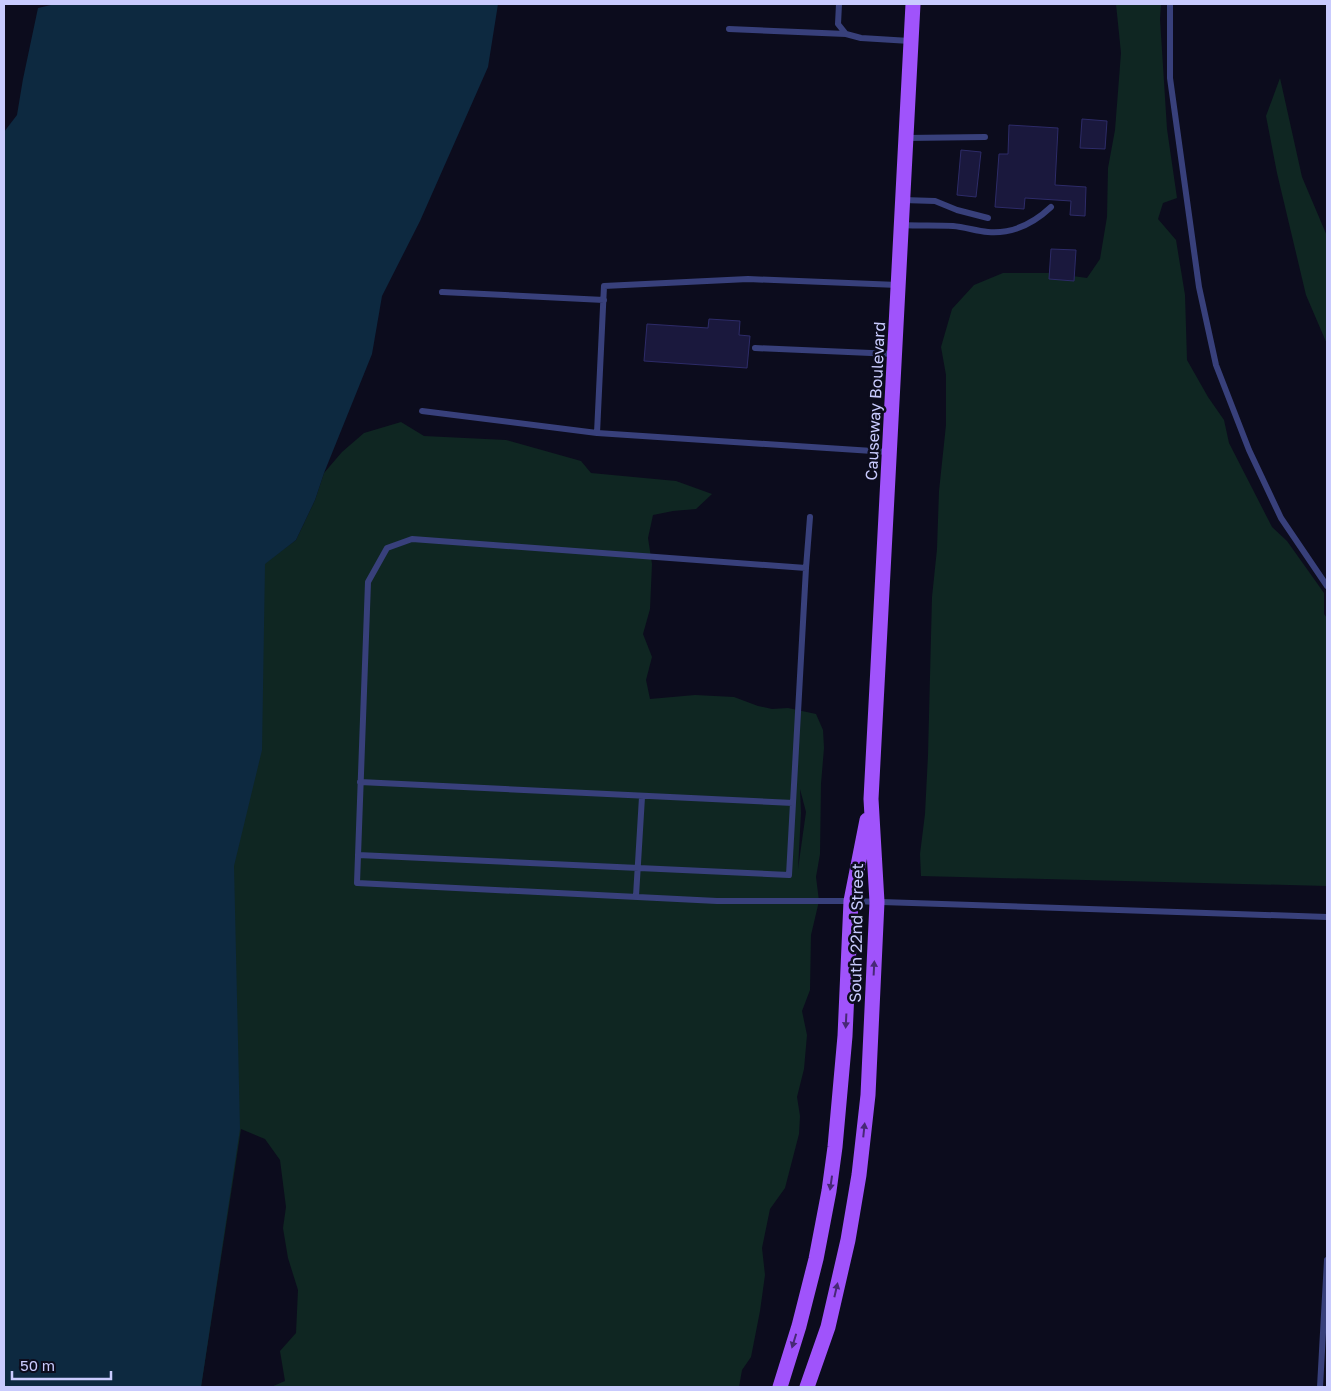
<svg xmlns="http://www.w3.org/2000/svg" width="1331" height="1391" viewBox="0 0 1331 1391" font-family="'Golos Text',sans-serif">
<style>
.green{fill:#0f2622;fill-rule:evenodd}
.water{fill:#0d2940}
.building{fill:#1a183d;stroke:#2d2b68}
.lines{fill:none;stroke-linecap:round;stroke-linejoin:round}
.lane{stroke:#38407b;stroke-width:6}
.primary{stroke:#a053fb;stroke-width:15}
.oneway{fill:#472876}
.labels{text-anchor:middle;stroke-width:5;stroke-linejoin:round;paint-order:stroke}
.street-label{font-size:16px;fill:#c9cbfe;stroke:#0c0c1d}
</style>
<rect width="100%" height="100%" fill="#0c0c1d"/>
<path class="green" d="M1116 4H1161L1160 19 1167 129 1177 198 1163 203 1158 219 1176 240 1185 295 1187 360 1208 397 1224 420 1229 443 1272 527 1287 541 1324 593V614L1327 618V886L921 876 920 854 925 814 928 755 932 597 937 549 939 491 946 425V375L941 347 952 309 974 285 1003 273H1051L1087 278 1100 259 1107 217 1108 168 1115 130 1121 53Z
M1280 78 1302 177 1327 236V344L1306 295 1277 173 1266 116Z
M401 422 424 436 506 440 581 461 591 473 676 481 712 494 696 509 673 511 653 515 648 538 652 564 650 609 643 634 652 657 646 680 650 699 695 695 734 697 758 706 772 709 788 708 816 714 823 730 824 748 821 784 820 854 816 877 819 901 811 935 810 990 802 1011 807 1035 804 1069 797 1097 800 1116 799 1134 785 1188 770 1209 762 1248 765 1275 760 1311 751 1357 742 1370 739 1387H271L285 1381 280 1351 296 1333 298 1290 288 1258 283 1228 286 1207 280 1160 265 1139 241 1129 201 1387H4V758L296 540 315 500 324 473 342 452 364 433ZM800 789 806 812 798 869 801 813Z"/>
<path class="water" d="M55 4H498L488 67 420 221 382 296 372 354 324 473 315 500 296 540 265 564 262 750 234 866 240 1129 201 1387H4V132L17 115 23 79 38 8Z"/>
<path class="building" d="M1082 119 1107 121 1105 149 1080 148Z
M1009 125 1058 128 1055 185 1086 187 1085 216 1070 215 1071 201 1025 198 1024 209 995 207 999 154H1008Z
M961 150 981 152 976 197 957 195Z
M1051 249 1076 250 1074 281 1049 279Z
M709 319 740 321 739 335 750 336 747 368 644 361 647 324 708 328Z"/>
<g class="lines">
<path class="lane" d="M839 4 838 24 846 34 861 38 910 41
M1170 4V78L1199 287 1216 365 1249 450 1281 518 1327 586
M729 29 846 34
M906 138 985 137
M903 200 935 201 957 210 988 218
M902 225C919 226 936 225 953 226 965 227 976 231 988 232 1012 234 1034 223 1051 207
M442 292 604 300
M755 348 894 354
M422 411 597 433
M888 452 597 433 604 286 748 279 898 285
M810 517 806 568 412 539 387 548 368 582 357 883 717 901H851L1327 917
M360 782 793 803
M358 855 789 875 806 568
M636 896 642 797
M1320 1387 1327 1260"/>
<path class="primary" d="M780 1387 799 1326 816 1259 829 1191 835 1147 845 1036 851 901 867 820
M807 1387 828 1327 848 1240 859 1175 868 1095 877 902 871 799 913 4"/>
</g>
<defs><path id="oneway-solid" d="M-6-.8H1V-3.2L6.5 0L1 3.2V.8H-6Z" transform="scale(1.25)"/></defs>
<g class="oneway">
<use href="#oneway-solid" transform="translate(874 968) rotate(-87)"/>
<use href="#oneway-solid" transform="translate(846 1021) rotate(93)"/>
<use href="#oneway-solid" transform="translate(864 1130) rotate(-84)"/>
<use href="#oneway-solid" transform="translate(831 1183) rotate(98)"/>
<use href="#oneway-solid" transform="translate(836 1290) rotate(-77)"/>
<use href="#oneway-solid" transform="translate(794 1341) rotate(107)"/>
</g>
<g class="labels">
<g class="street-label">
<text transform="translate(875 401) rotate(-87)" y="6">Causeway Boulevard</text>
<text transform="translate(856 933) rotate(-89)" y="6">South 22nd Street</text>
</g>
</g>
<rect width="1331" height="1391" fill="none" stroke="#c9cbfe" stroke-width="10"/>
<path d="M12 1371v8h99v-8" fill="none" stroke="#c9cbfe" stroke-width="2.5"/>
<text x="20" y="1371" font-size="15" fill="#c9cbfe" stroke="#0c0c1d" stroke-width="4" paint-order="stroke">50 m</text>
</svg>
